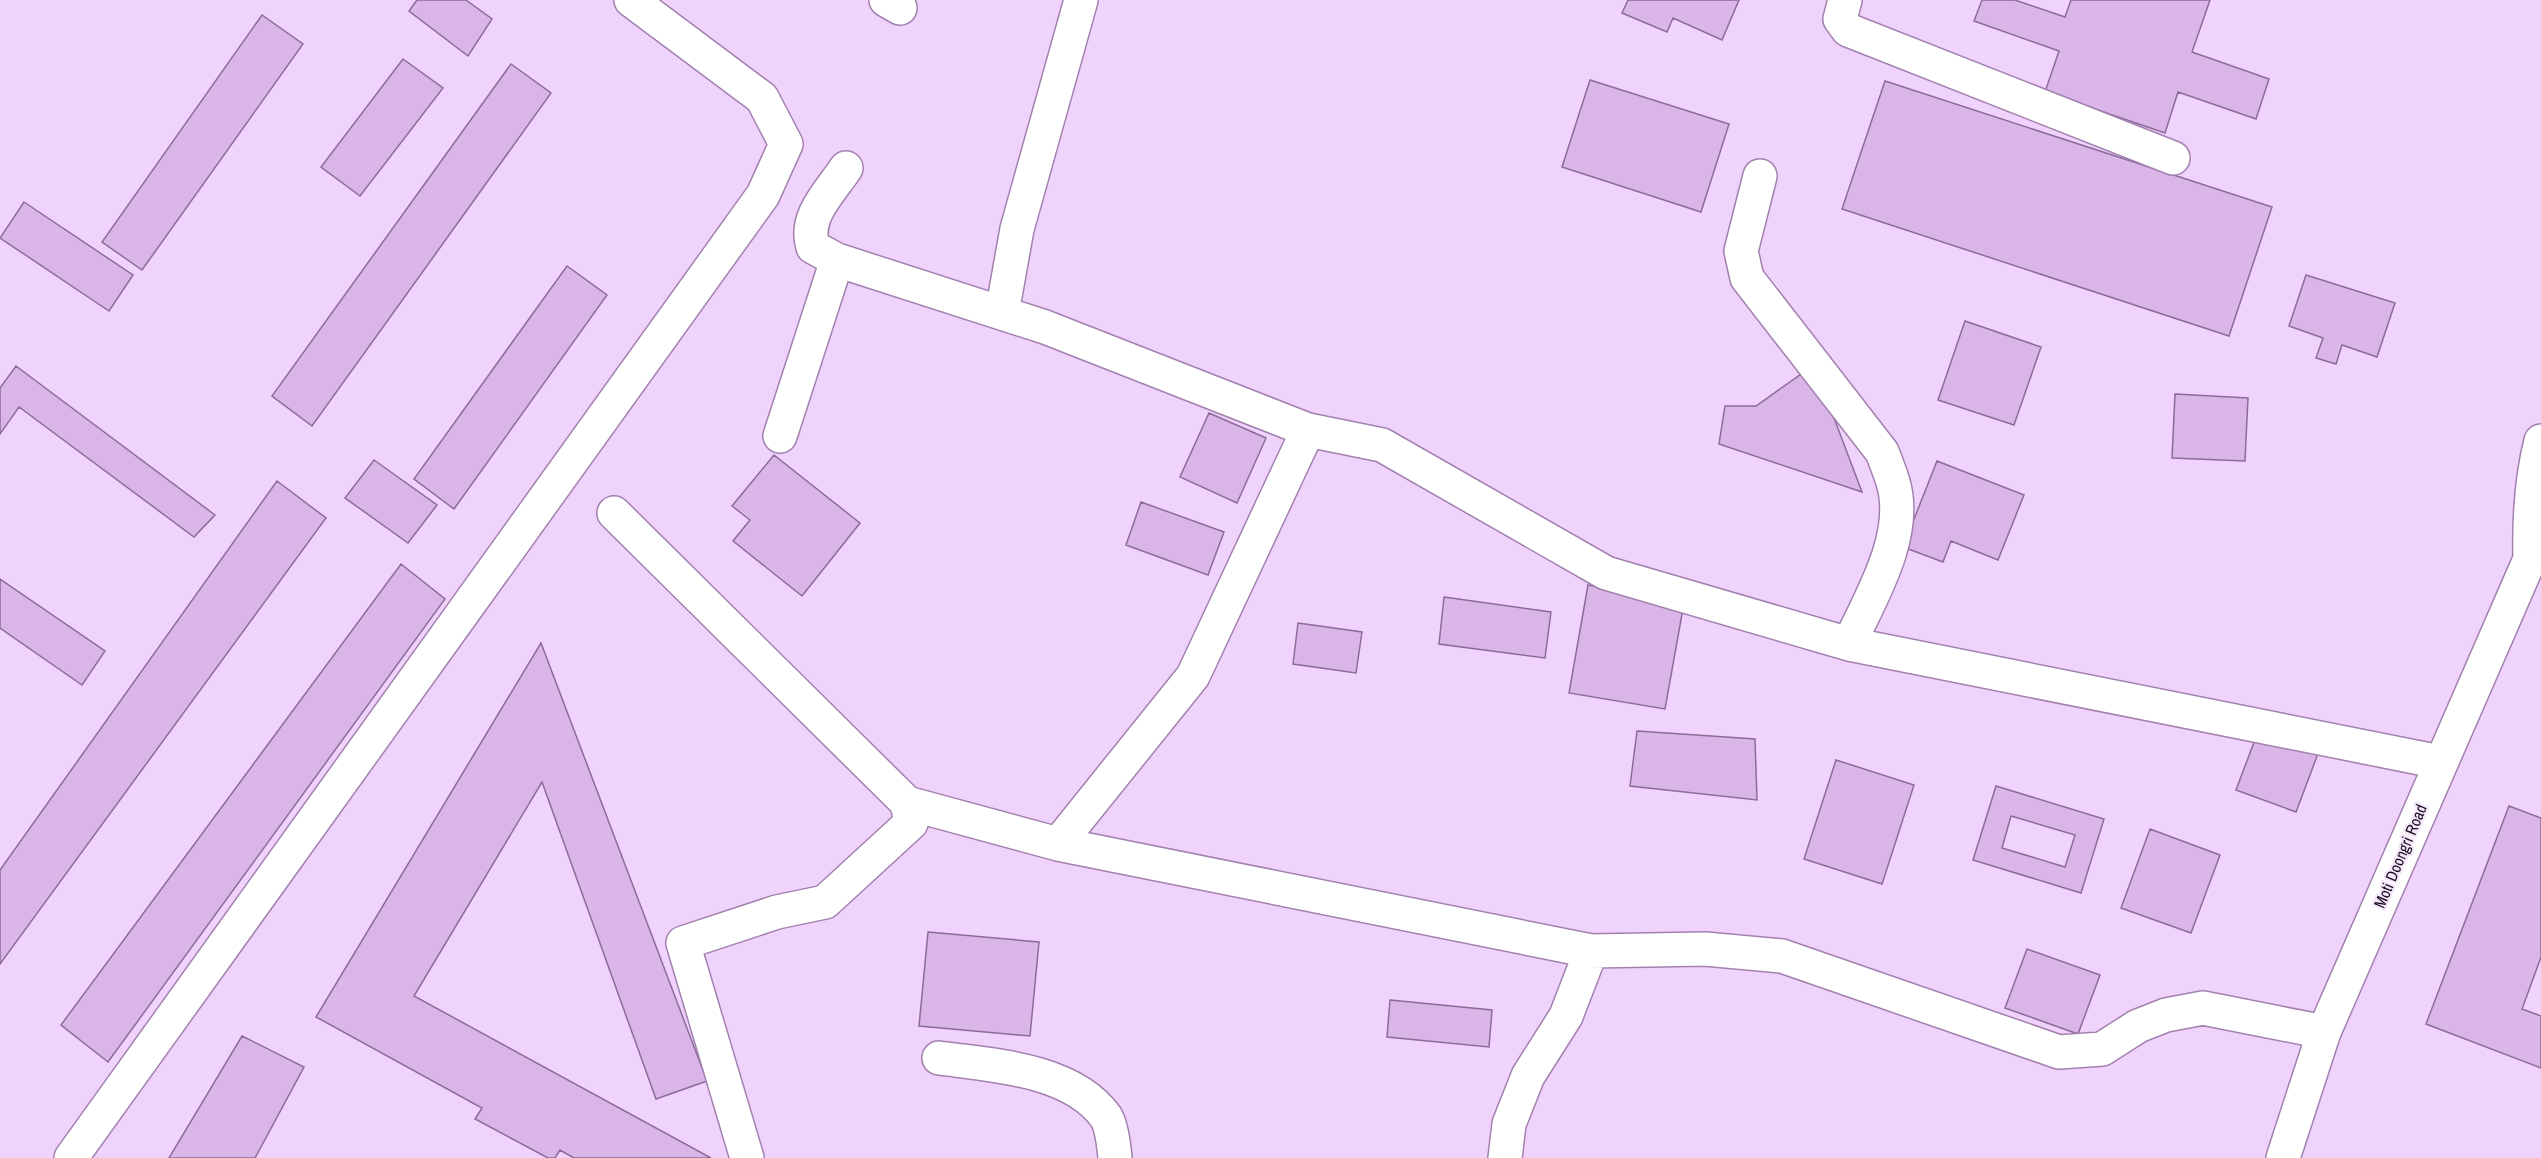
<svg xmlns="http://www.w3.org/2000/svg" width="2541" height="1158" viewBox="0 0 2541 1158" font-family="'Archivo Narrow',sans-serif">
<style>
.building{fill:#d9b6e7;stroke:#8c6b99;stroke-width:1.5;fill-rule:evenodd}
.lines{fill:none;stroke-linecap:round;stroke-linejoin:round}
.street-casing{stroke:#a281af;stroke-width:36}
.secondary-casing{stroke:#a281af;stroke-width:36}
.street{stroke:#fff;stroke-width:33}
.secondary{stroke:#fff;stroke-width:33}
.labels{text-anchor:middle;stroke-width:4.5;stroke-linejoin:round;paint-order:stroke}
.street-label{font-size:16px;fill:#190c1d;stroke:#f5e7fb}
</style>
<rect width="100%" height="100%" fill="#f0d3fc"/>
<path class="building" d="M417 0H466L492 19 468 56 409 11Z
M1628 0H1739L1722 40 1673 18 1667 32 1622 13Z
M1982 0H2015L2065 17 2071 0H2210L2192 52 2269 79 2256 119 2178 92 2165 133 2045 92 2059 51 1974 21Z
M262 15 303 44 142 270 102 242Z
M403 59 443 88 360 196 321 167Z
M511 64 551 93 312 426 272 396Z
M1590 80 1729 124 1701 212 1562 167Z
M1885 81 2272 207 2229 336 1842 209Z
M24 202 133 275 109 311 0 238Z
M567 266 607 295 454 509 414 479Z
M2306 275 2395 303 2377 357 2342 345 2336 364 2316 358 2323 338 2289 326Z
M1965 321 2041 347 2014 425 1938 400Z
M1814 365 1862 492 1719 444 1725 406H1756Z
M16 366 215 515 194 537 19 407 0 434V388Z
M2175 394 2248 398 2245 461 2172 458Z
M1209 413 1266 438 1237 503 1180 477Z
M774 455 860 523 802 596 733 541 750 520 732 506Z
M374 460 437 505 408 543 345 498Z
M1937 461 2024 495 1998 560 1951 541 1943 562 1903 547Z
M277 481 326 518 0 964V870Z
M1141 502 1224 532 1208 575 1126 545Z
M401 564 445 599 108 1062 61 1025Z
M0 579 105 651 82 685 0 628Z
M1588 585 1684 603 1665 709 1569 693Z
M1444 597 1551 612 1545 658 1439 644Z
M1298 623 1362 632 1356 673 1293 664Z
M541 643 707 1081 656 1099 542 782 414 996 711 1158H574L560 1150 555 1158H548L475 1119 482 1108 316 1017Z
M2259 729 2319 751 2296 812 2236 790Z
M1637 731 1755 739 1757 800 1630 786Z
M1836 760 1914 785 1882 884 1804 859Z
M1996 786 2104 819 2081 893 1973 860ZM2011 816 2075 835 2065 867 2002 848Z
M2509 806 2541 818V957L2522 1009 2541 1016V1068L2426 1024Z
M2150 829 2220 855 2191 933 2121 908Z
M928 932 1039 942 1030 1036 919 1026Z
M2027 949 2100 975 2078 1034 2005 1008Z
M1390 1000 1492 1010 1489 1047 1387 1037Z
M242 1036 304 1067 255 1158H169Z"/>
<g class="lines">
<defs>
<path id="street" d="M886 0 900 8
M1845 0 1840 19 1848 30 2173 158
M846 168C830 192 803 217 813 247L837 260 1045 327 1308 430 1382 445 1606 573 1849 644 2440 762
M1760 176 1741 251 1747 278 1882 452C1886 462 1890 472 1893 482 1909 535 1871 597 1849 644
M1002 313 1017 229 1081 0
M780 436 837 260
M614 513 907 803 1058 844 1591 951 1705 949 1782 956 2059 1052 2102 1049 2138 1026 2166 1015 2203 1008 2324 1032
M1058 844 1193 676 1308 430
M939 1058C992 1065 1072 1069 1106 1117 1112 1127 1114 1147 1115 1158
M71 1158 763 195 786 144 762 98 631 0
M747 1158 683 943 777 912 825 902 911 823 907 803
M1505 1158 1509 1124 1528 1076 1566 1016 1591 951"/>
<path id="secondary" d="M2530 559C2529 518 2531 480 2541 441
M2283 1158 2324 1032 2530 559 2541 548"/>
</defs>
<use href="#street" class="street-casing"/>
<use href="#secondary" class="secondary-casing"/>
<use href="#street" class="street"/>
<use href="#secondary" class="secondary"/>
</g>
<g class="labels">
<g class="street-label">
<text transform="translate(2400 856) rotate(-67)" y="6">Moti Doongri Road</text>
</g>
</g>
</svg>
